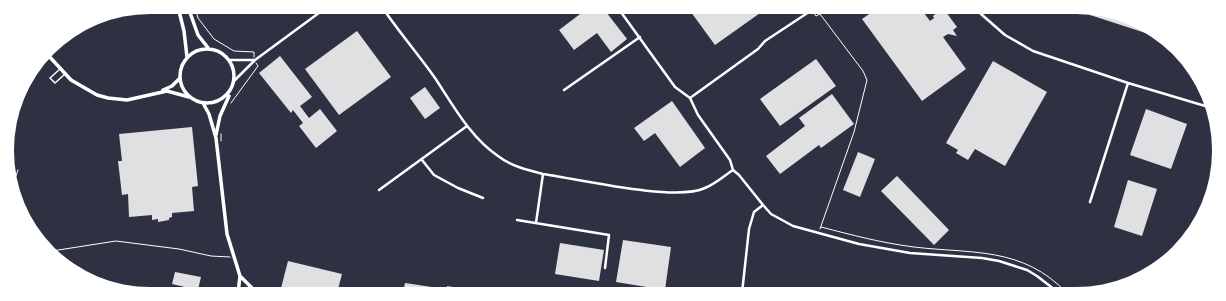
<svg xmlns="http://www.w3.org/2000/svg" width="1226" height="301" viewBox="0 0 1226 301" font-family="'Noto Serif',serif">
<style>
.building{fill:#e0e0e3}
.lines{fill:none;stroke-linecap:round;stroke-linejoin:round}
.path{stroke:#fff;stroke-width:1}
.service{stroke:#fff;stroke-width:1.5}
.minor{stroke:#fff;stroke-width:2.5}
.tertiary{stroke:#fff;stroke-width:3.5}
</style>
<rect width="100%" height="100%" fill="#2d3142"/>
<path class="building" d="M588 8H603L627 39 611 52 597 33 574 50 559 30Z
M688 8H767L715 45Z
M878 8H931L924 13 930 21 934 18 933 16 943 8 957 27 953 30 957 36 948 34 943 37 966 69 922 101 862 19Z
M1092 8 1147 26 1161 38 1090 15Z
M357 31 391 77 339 115 305 69Z
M280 56 312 97 300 106 309 118 320 109 337 131 316 148 299 126 303 123 293 110 291 113 259 73Z
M816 59 836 86 780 126 760 99Z
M993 61 1047 92 1005 166 975 149 968 160 956 153 958 150 946 143Z
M425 87 440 108 425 119 410 98Z
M832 94 854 124 821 148 819 145 780 174 766 156 805 126 799 118Z
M672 101 705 148 680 167 655 133 644 141 634 128Z
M1146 109 1187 124 1171 169 1130 155Z
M192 127 198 186 192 187 194 211 172 213V217L169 218V220L158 222V219L152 220V215L129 217 128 194 122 195 118 161H122L119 134Z
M858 152 875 159 860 197 843 190Z
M897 176 949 230 934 245 881 191Z
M1128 180 1157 189 1142 236 1114 227Z
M623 240 671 247 665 290 616 282Z
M560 243 604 250 599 281 555 274Z
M288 261 342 274 337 293 280 292Z
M175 272 201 277 198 290 172 284Z
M405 283 445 289V293H403Z
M447 286 481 292V293H446Z
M971 287 1006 292V293H970Z"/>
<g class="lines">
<path class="path" d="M195 7 198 18 214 39 234 51 254 52V57
M814 13 816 16 820 14 863 71 867 80 854 132 820 229
M231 103 258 66 256 63
M221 134V141
M12 187 18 170
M821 227C852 235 882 243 914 247 972 254 1022 246 1067 293
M52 251 116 241 179 249 211 256 230 257"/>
<path class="service" d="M60 69 50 78 55 83 65 74"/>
<path class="minor" d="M382 7C399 32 418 54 435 78 453 105 470 137 498 156 511 166 527 170 543 174 578 179 675 202 705 188 715 184 724 176 733 170
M618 8 675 87 690 98 698 115 730 160 733 170 739 175 763 205 771 214 793 226 859 244 910 253 982 258 999 261 1027 270 1037 276 1059 293
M976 8 981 14 1005 35 1033 51 1128 83 1212 108
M230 60H254
M235 80 255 60 327 7
M564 90 640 37
M690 98 758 49 765 41 815 8
M422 160 434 175 458 188 483 198
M379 190 467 126
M1090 202 1128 83
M517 220 609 235 605 268
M536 223 543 174
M742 293 749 229 754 212 763 205"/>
<path class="tertiary" d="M178 7 184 31 187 57
M188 7 198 35 209 49
M180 76a27 27 0 1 1 54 0a27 27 0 1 1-54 0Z
M47 54 71 80 97 95 108 98 127 100 167 91 189 97
M163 90 172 86 180 78
M203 103 209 114 216 138 227 234 240 276 238 293
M216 135 220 116 229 96
M240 276 255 291
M244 293 255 291 260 293"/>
</g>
<path d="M0 0H1226V301H0ZM150 14H1076A136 136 0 0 1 1212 150V151A136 136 0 0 1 1076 287H150A136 136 0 0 1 14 151V150A136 136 0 0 1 150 14Z" fill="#fff" fill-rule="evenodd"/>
</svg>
